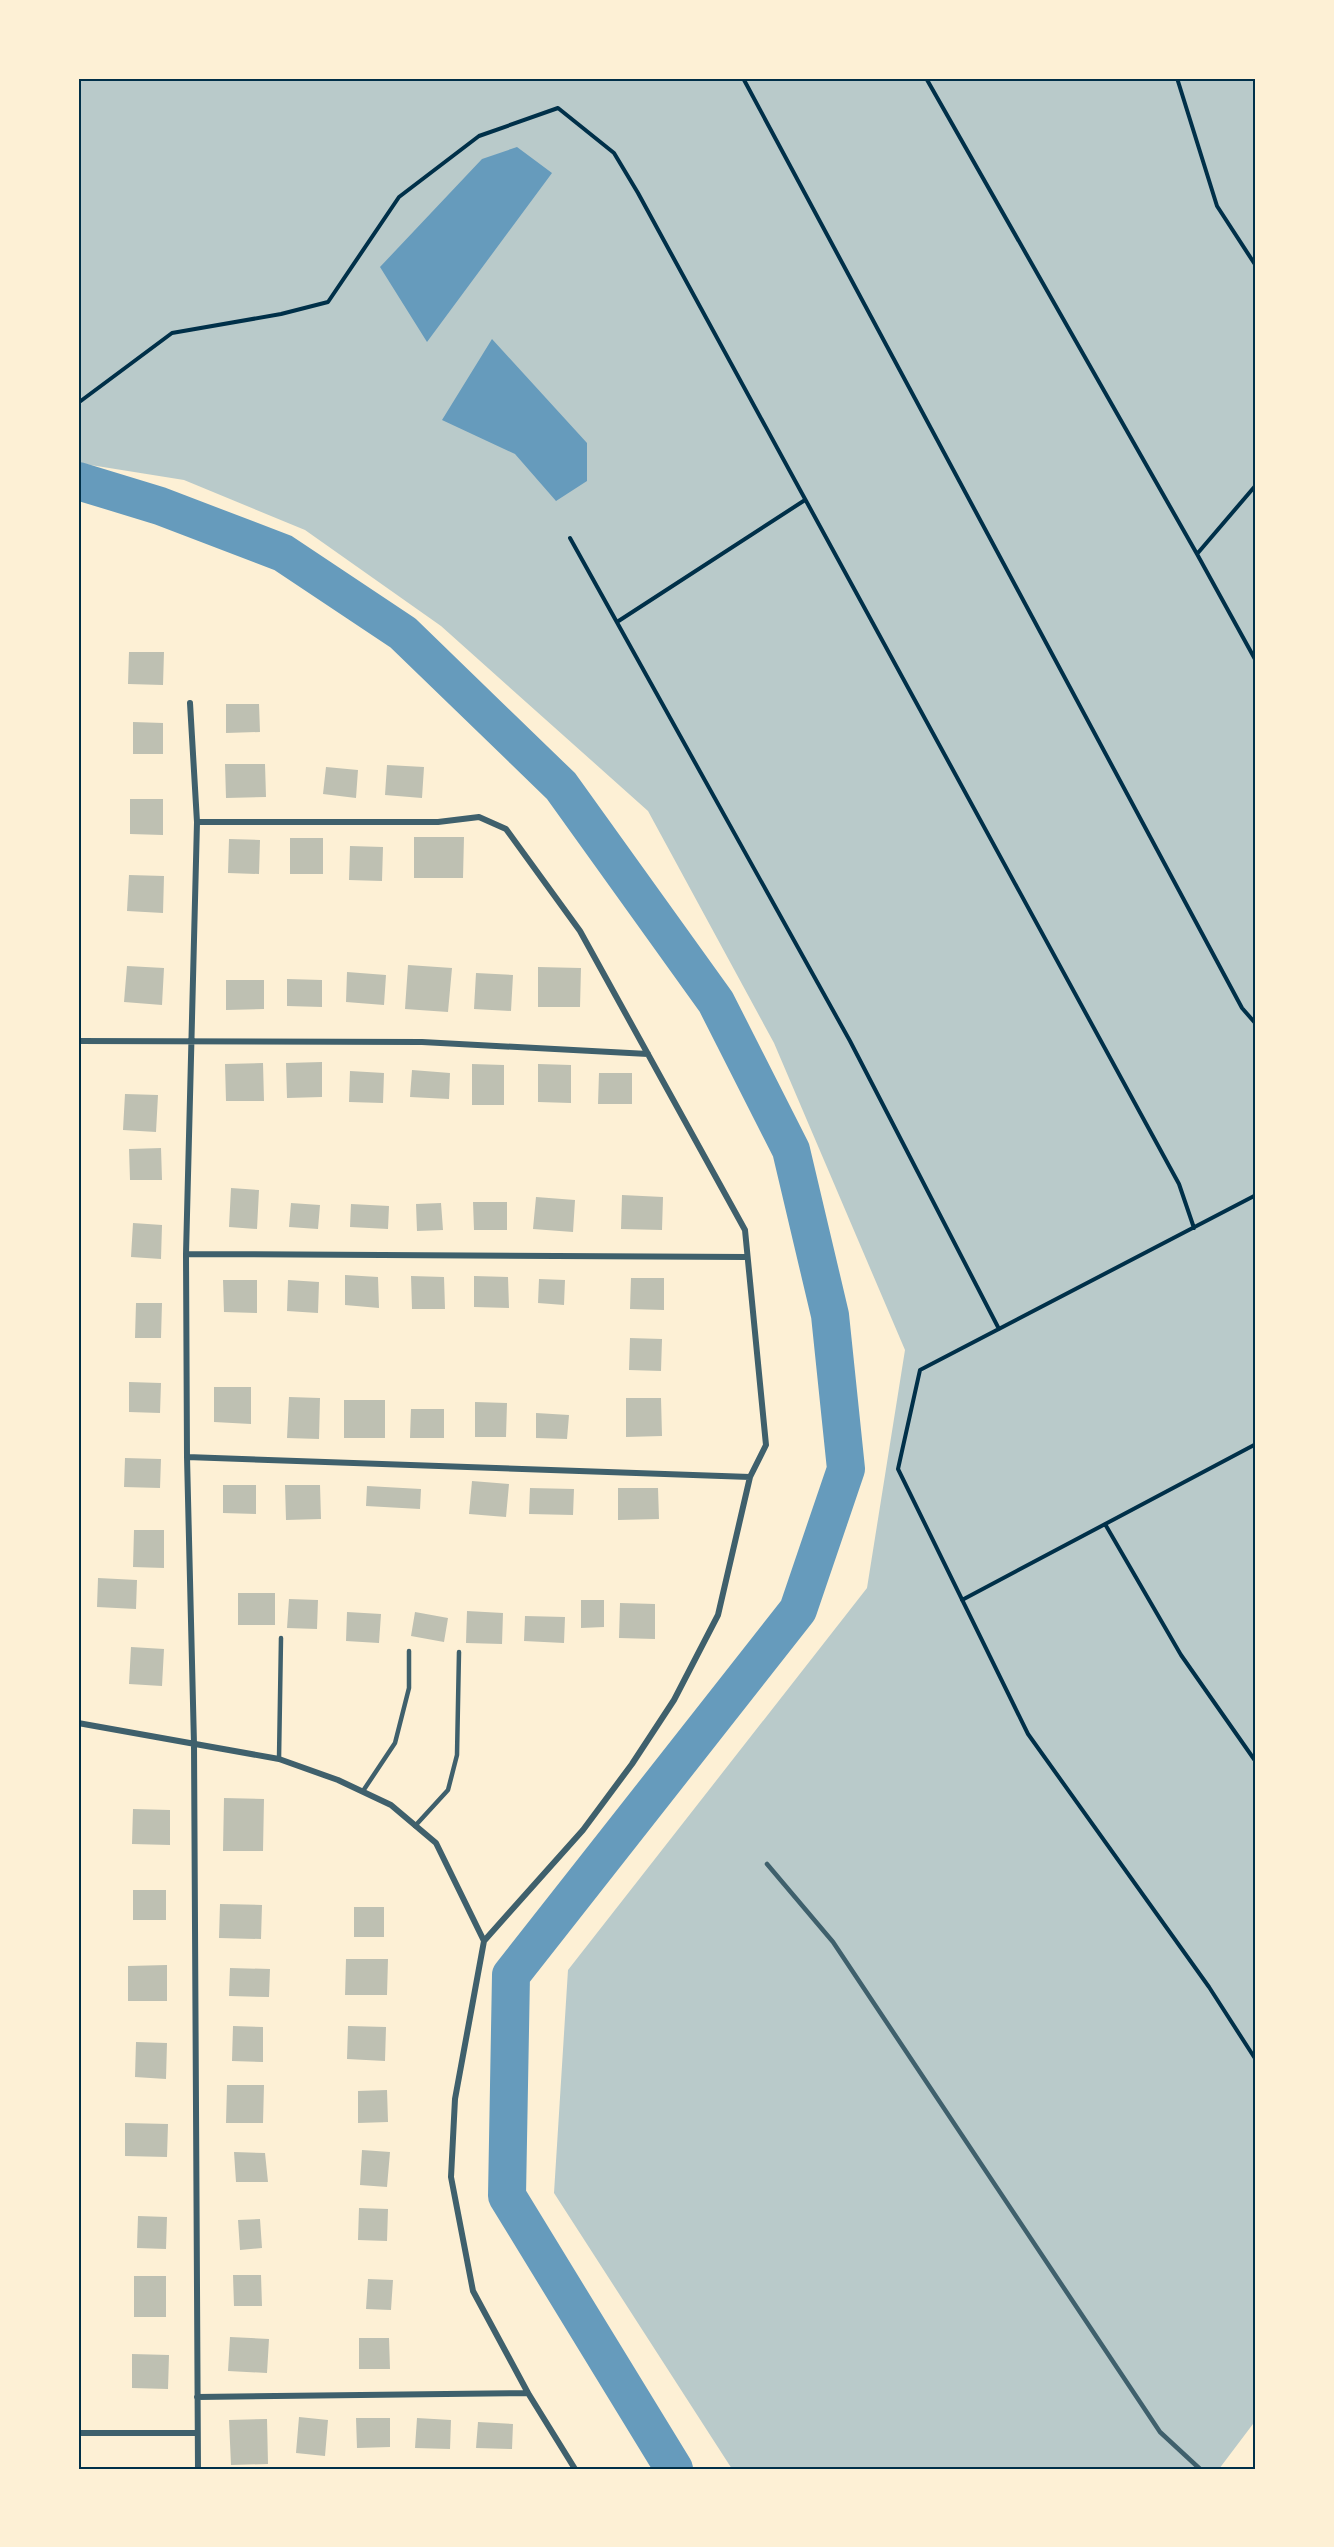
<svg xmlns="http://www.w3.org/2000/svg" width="1334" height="2547" viewBox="0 0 1334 2547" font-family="Raleway,sans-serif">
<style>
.green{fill:#b9caca}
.water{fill:#669bbc}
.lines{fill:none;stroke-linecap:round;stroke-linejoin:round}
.river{stroke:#669bbc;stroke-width:38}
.building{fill:#bec0b2}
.path{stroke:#003049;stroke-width:4}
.service{stroke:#3f606c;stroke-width:4.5}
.minor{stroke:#3f606c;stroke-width:6}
.neatline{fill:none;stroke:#003049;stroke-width:2}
</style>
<rect width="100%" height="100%" fill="#fdf0d5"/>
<path class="green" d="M78 78H1256V2420L1219 2469H732L554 2193 568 1970 867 1588 905 1350 774 1043 648 811 441 626 305 530 184 480 78 463Z"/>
<path class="water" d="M517 147 552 173 427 342 380 267 482 159Z
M492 339 587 443V481L556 501 515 454 442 420Z"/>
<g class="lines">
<path class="river" d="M78 481 160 506 283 553 403 633 561 786 716 1002 791 1150 830 1315 846 1469 798 1610 511 1975 507 2196 674 2469"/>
</g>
<path class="building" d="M129 652H164L163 685 128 684Z
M226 704H259L260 732 226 733Z
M133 722 163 723V754H133Z
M225 764H265L266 797 226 798Z
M387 765 424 767 422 798 385 795Z
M326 767 358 770 356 798 323 794Z
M130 799H163V835L130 834Z
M414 837H464L463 878H414Z
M290 838H323V874H290Z
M229 839 260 840 259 874 228 873Z
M350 846 383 847 382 881 349 880Z
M129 875 164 876 163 913 127 911Z
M408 965 452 968 448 1012 405 1009Z
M127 966 164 968 162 1005 124 1002Z
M538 967 581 968 580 1007H538Z
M347 972 386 975 384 1005 346 1002Z
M476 973 513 975 511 1011 474 1009Z
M287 979 322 980V1007L287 1006Z
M226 980H264V1009L226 1010Z
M322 1062V1097L287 1098 286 1063Z
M263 1063 264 1101H226L225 1064Z
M472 1064 504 1065V1105H472Z
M538 1064 571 1065V1103L538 1102Z
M412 1070 450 1073 449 1099 410 1097Z
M350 1071 384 1073 383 1103 349 1102Z
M599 1073H632V1104H598Z
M125 1094 158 1095 156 1132 123 1130Z
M161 1148 162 1180H130L129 1149Z
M231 1188 259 1190 257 1229 229 1227Z
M622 1195 663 1197 662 1230 621 1229Z
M536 1197 575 1200 573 1232 533 1229Z
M473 1202H507V1230H474Z
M291 1203 320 1205 318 1229 289 1227Z
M441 1203 443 1230 417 1231 416 1204Z
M351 1204 389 1206 388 1229 350 1227Z
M133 1223 162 1225 161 1259 131 1257Z
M345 1275 378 1277 379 1308 345 1305Z
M411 1276 444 1277 445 1309H412Z
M474 1276 508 1277 509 1308 474 1307Z
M631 1278H664V1310L630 1309Z
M539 1279 565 1280 564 1305 538 1303Z
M223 1280H257V1313L224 1312Z
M288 1280 319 1282 318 1313 287 1311Z
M136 1303H162L161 1338H135Z
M630 1338 662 1339 661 1371 629 1370Z
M129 1382 161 1383 160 1413 129 1412Z
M214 1387H251V1424L214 1422Z
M289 1397 320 1398 319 1439 287 1438Z
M626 1398H661L662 1436 626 1437Z
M344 1400H385V1438H344Z
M475 1402 507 1403 506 1437H475Z
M411 1409H444V1438H410Z
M536 1413 569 1415 567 1439 536 1438Z
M125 1458 161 1459 160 1488 124 1487Z
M472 1481 509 1484 506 1517 469 1514Z
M223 1485H256V1514L223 1513Z
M285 1485H320L321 1519 286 1520Z
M367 1486 421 1489 420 1509 366 1506Z
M530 1488 574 1489 573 1515 529 1514Z
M618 1488H658L659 1519 618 1520Z
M134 1530H164V1568L133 1567Z
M98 1578 137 1580 136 1609 97 1607Z
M238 1593H275V1625H238Z
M289 1599 318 1600 317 1629 287 1628Z
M581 1600H604V1627L581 1628Z
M620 1603 655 1604V1639L619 1638Z
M467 1611 503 1613 502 1644 466 1643Z
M347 1612 381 1614 379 1643 346 1641Z
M415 1612 448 1618 444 1642 411 1636Z
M525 1616 565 1617 564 1643 524 1641Z
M131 1647 164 1649 162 1686 129 1684Z
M224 1798 264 1799 263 1851H223Z
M133 1809 170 1810V1845L132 1844Z
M133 1890H166V1920H133Z
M220 1904 262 1905 261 1939 219 1938Z
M354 1907H384V1937H354Z
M346 1959H388L387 1995H345Z
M167 1965V2001H128V1966Z
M230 1968 270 1969 269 1997 229 1996Z
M233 2026 263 2027V2062L232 2061Z
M348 2026 386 2027 385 2061 347 2059Z
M136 2042 167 2043 166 2079 135 2077Z
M227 2085H264L263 2123H226Z
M387 2090 388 2122 358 2123V2091Z
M125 2123 168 2124 167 2157 125 2156Z
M362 2150 390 2152 387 2187 360 2185Z
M234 2152 265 2153 268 2182H236Z
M359 2208 388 2209 387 2241 358 2240Z
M138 2216 167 2217 166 2249 137 2248Z
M260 2219 262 2248 240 2250 238 2220Z
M233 2275H261L262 2306H234Z
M134 2276H166V2317H134Z
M368 2279 393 2280 391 2310 366 2309Z
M230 2337 269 2339 267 2373 228 2371Z
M359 2338H389L390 2369H359Z
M132 2354 169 2355 168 2389 132 2388Z
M299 2417 328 2420 325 2456 296 2453Z
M356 2418H390V2447L357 2448Z
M417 2418 451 2420 450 2449 415 2448Z
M267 2419 268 2464 231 2465 229 2420Z
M478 2422 513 2424 512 2449 476 2448Z"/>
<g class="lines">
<path class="path" d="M743 78 1242 1008 1256 1024
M926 78 1197 554 1256 661
M1177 78 1217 206 1256 266
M78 403 172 333 281 314 328 302 399 197 479 136 558 108 614 153 638 193 1179 1184 1194 1228
M570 538 850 1041 999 1329
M1197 554 1256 485
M617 622 805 500
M1256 1195 920 1370 898 1469 1028 1734 1209 1987 1256 2060
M1105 1524 1181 1655 1256 1762
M962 1600 1256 1444"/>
<path class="service" d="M279 1759 281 1638
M363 1791 395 1743 409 1688V1651
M415 1826 448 1790 457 1755 459 1652
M767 1864 833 1942 1160 2432 1200 2469"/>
<path class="minor" d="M190 703 197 822 186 1254 187 1457 194 1744 198 2469
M197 822H438L479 817 506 829 580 931 745 1230 766 1445 750 1477 718 1615 674 1700 632 1764 583 1830 484 1941
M78 1041 422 1042 648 1054
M186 1254 747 1257
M187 1457 750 1477
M78 1723 279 1759 338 1780 391 1805 436 1843 484 1941
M484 1941 455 2099 451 2177 473 2291 528 2393 575 2469
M197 2397 528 2393
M78 2433H197"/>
</g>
<rect width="1334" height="2547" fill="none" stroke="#fdf0d5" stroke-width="159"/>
<rect x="80" y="80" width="1174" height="2388" class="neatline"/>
</svg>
